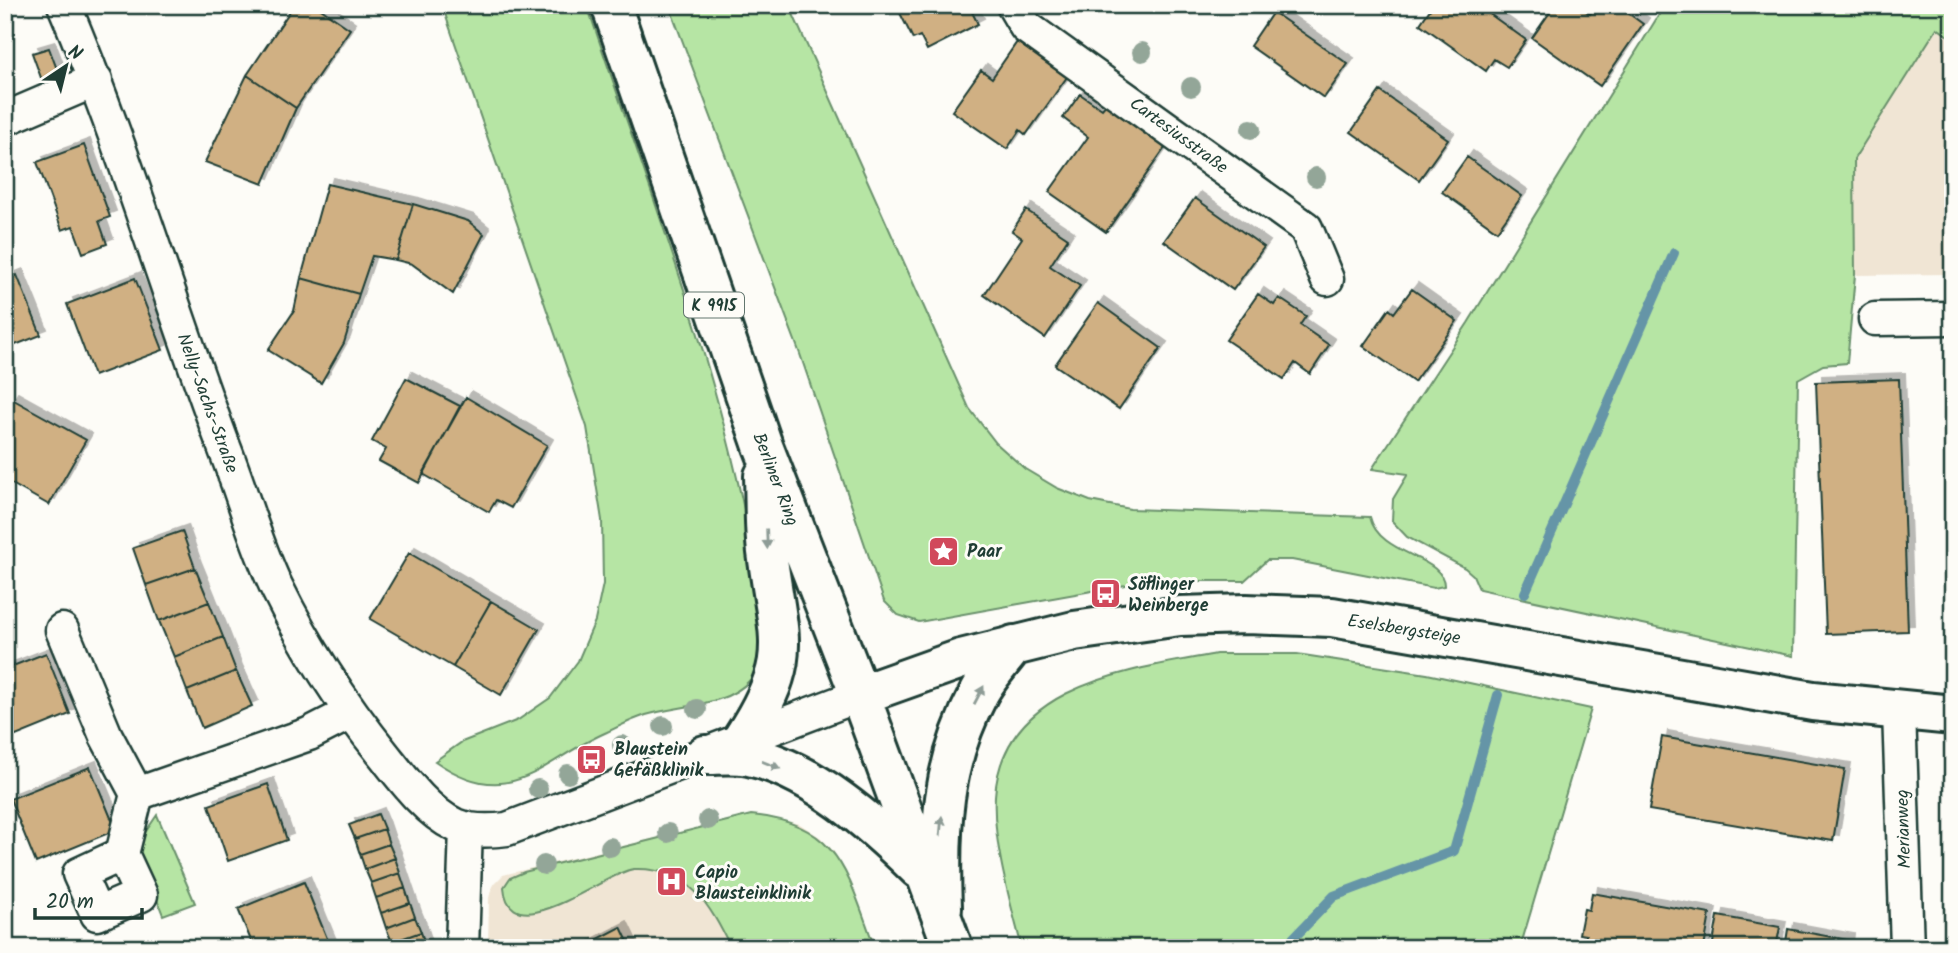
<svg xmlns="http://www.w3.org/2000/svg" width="1958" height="953" viewBox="0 0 1958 953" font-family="Kalam,sans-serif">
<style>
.built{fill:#f0e5d4}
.green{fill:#b6e5a4;stroke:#6a916c;stroke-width:2}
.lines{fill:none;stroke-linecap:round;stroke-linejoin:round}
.stream{stroke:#6595a7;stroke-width:10}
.building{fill:#d0b083;stroke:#1f3d34;stroke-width:2;filter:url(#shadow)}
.minor-casing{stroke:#1f3d34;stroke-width:37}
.tertiary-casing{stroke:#1f3d34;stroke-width:44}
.primary-casing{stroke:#1f3d34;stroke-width:44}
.minor{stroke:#fdfcf7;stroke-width:32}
.tertiary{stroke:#fdfcf7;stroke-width:38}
.primary{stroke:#fdfcf7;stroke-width:38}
.tree{fill:#93a698}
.oneway{fill:#8e9c96}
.labels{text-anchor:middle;stroke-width:6;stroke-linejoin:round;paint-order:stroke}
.shield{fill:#fdfcf7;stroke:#62766e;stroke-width:2}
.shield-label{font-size:16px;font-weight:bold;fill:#1f3d34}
.street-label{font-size:18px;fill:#1f3d34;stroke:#fdfcf7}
.poi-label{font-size:18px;font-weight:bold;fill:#1f3d34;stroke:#fdfcf7;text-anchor:start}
</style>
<defs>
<filter id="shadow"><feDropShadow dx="6" dy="-6" stdDeviation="0" flood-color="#0004"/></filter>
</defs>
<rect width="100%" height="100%" fill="#fdfcf7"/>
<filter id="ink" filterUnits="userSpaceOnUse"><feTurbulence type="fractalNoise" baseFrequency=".0143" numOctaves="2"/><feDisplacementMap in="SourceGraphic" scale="14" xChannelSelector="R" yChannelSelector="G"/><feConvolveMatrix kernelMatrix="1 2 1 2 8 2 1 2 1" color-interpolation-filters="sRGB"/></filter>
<g filter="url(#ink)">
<path class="built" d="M1937 28 1953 39V274L1855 275 1854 159Z
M751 815 800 824 821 838 834 852 853 889 875 948H488L489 898 492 886 503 875Z"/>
<path class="green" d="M442 5H587C642 169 705 331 742 500 751 544 765 590 764 635 764 649 759 669 750 680 727 707 678 705 646 715 633 719 620 726 607 732 542 760 511 814 435 761L462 742 518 720 550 698 578 661 595 621 603 584 602 520 587 427Z
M669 5H789L969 408 996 443 1025 469 1057 488 1090 501 1130 509 1370 517C1379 556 1445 556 1444 586L1434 588 1292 560H1267L1244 581H1148L919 622 898 615 884 601 800 354Z
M1665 5H1953V39L1937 28 1854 159 1855 275 1847 363 1823 365 1798 379 1793 656 1479 589 1473 575 1465 568 1407 537 1392 521 1393 499 1408 474 1372 469 1468 323Z
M1216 654H1297L1427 674 1591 709 1520 948H1022C1011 905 992 840 995 796 1002 684 1130 670 1216 654Z
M157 815 195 903 163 915 136 846Z
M751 815C841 824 847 874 875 948H731C710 905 689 867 634 869 607 871 509 953 504 887L510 878 524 872Z"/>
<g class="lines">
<path class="stream" d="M1525 593 1674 253
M1284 948 1334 896 1454 851 1498 695"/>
</g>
<path class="building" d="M294 5H315L350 29 296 108 247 75Z
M896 5H972L969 6 978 24 927 50 920 36 913 39Z
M1433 5H1477L1526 40 1507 67 1494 59 1486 71 1420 24Z
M1555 5H1577L1590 14 1597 5H1617L1643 24 1600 86 1532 38Z
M1273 12 1348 64 1324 98 1250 46Z
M1017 42 1067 77 1026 135 1020 130 1007 149 952 111 981 70 992 78Z
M49 48 61 80 44 86 32 53Z
M247 75 296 108 263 184 205 162Z
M1380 91 1448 139 1419 180 1351 132Z
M1080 94 1102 109 1107 103 1167 145 1106 232 1049 192 1088 137 1063 118Z
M84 145 110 217 99 221 107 244 83 253 73 226 62 230 37 162Z
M1467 157 1522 196 1497 231 1442 192Z
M327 184 413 204 396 260 372 256 359 294 301 278Z
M1195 198 1264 247 1233 290 1164 241Z
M413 204 468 221 484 234 453 294 412 264 396 260Z
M1026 210 1068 238 1050 266 1080 286 1045 338 984 295 1022 238 1012 231Z
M17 275 41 335 5 349V280Z
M135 278 163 350 94 376 67 304Z
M301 278 359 294 344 343 321 383 268 350 294 311Z
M1412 289 1457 321 1414 382 1363 346 1389 309 1394 313Z
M1258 294 1274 305 1279 298 1306 316 1300 325 1329 345 1310 374 1295 363 1284 379 1226 340Z
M1098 303 1161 348 1119 409 1055 365Z
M406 378 460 406 419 483 379 461 386 449 372 441Z
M1899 379 1908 631 1826 634 1816 382Z
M466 397 547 445 511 508 496 500 489 512 423 474Z
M12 399 86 440 49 505 5 480V411Z
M182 531 195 568 146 585 133 548Z
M409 553 491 601 453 667 370 619Z
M195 568 209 602 159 621 146 585Z
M491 601 539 629 501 695 453 667Z
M209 602 223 637 174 657 159 621Z
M223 637 236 671 187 691 174 657Z
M46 653 70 714 11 738 5 723V669Z
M236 671 252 706 202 728 187 691Z
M1662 737 1845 769 1833 841 1649 810Z
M90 767 116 830 36 863 10 799Z
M268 784 287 840 228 861 209 805Z
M378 814 384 829 355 839 349 825Z
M384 829 389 844 360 854 355 839Z
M389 844 395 858 365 869 360 854Z
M395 858 400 873 371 883 365 869Z
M400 873 405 888 376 898 371 883Z
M304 882 331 948H254L238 909Z
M405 888 410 903 381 913 376 898Z
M1592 893 1710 914 1704 948H1583L1586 935 1579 934 1584 909 1589 910Z
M410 903 415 917 386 928 381 913Z
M1718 916 1780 927 1776 948H1712Z
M415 917 421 932 392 942 386 928Z
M621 927 631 948H581Z
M1788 929 1848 940 1847 948H1785Z
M421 932 426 947 394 948 392 942Z"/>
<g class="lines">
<defs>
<path id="minor" d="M64 5C126 151 170 304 226 452 243 496 256 544 276 586 306 647 342 703 384 755 403 779 427 812 455 825 472 832 490 831 507 829L860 695
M1013 5 1026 27 1306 228 1327 279
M5 119 96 80
M1875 319 1953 318
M62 630 106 736 137 794
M1899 711 1907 948
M122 854 79 874 97 914 141 895 122 854 137 794 309 734 350 713
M462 948 466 828"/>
<path id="tertiary" d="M860 695 961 659 1074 631 1180 616 1246 614 1332 617 1813 701 1953 715
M942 908C939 828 941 765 979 693 988 676 1003 660 1014 645"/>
<path id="primary" d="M611 5 763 446 860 695 953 948
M743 738C796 656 778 641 767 552 764 527 765 501 764 476
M705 755C719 755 735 753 749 756 813 770 874 825 919 869"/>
</defs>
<use href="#minor" class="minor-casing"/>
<use href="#tertiary" class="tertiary-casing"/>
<use href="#primary" class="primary-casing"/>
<use href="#minor" class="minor"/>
<use href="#tertiary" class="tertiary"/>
<use href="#primary" class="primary"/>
</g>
<g class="tree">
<circle cx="1142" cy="52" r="10"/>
<circle cx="1191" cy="87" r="10"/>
<circle cx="1251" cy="129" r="10"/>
<circle cx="1316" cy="177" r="10"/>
<circle cx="697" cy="709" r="10"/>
<circle cx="663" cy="726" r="10"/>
<circle cx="622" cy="745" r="10"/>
<circle cx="568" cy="774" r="10"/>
<circle cx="538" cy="789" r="10"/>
<circle cx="708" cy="820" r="10"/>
<circle cx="668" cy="833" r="10"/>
<circle cx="610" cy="847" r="10"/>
<circle cx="544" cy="865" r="10"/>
</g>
<defs><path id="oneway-solid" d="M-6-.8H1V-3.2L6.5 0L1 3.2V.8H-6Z" transform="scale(1.75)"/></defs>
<g class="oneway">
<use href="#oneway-solid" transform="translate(767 539) rotate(88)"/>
<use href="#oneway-solid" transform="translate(979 695) rotate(-62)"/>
<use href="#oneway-solid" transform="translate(771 765) rotate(22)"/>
<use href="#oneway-solid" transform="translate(941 826) rotate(-85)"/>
</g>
</g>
<defs>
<symbol id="sight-square" viewBox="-11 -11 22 22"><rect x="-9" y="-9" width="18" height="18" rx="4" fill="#d1495b" stroke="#fdfcf7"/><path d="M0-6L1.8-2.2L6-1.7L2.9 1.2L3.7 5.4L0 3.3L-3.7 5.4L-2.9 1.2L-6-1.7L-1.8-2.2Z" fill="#fff"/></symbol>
<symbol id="bus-square" viewBox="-11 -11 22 22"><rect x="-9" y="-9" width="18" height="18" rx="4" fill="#d1495b" stroke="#fdfcf7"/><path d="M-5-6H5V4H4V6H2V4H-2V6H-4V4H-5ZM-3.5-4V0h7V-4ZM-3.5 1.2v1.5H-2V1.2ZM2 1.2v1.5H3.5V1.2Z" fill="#fff"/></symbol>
<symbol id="hospital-square" viewBox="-11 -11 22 22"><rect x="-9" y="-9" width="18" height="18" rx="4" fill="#d1495b" stroke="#fdfcf7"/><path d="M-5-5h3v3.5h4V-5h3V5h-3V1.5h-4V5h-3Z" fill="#fff"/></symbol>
</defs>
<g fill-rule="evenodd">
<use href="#sight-square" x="926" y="534" width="35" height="35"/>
<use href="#bus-square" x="1088" y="576" width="35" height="35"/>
<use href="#bus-square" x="574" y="742" width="35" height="35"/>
<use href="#hospital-square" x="654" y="864" width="35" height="35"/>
</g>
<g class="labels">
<rect class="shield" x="684" y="292.5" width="60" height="25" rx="5"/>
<g class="shield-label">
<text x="714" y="311">K 9915</text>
</g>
<g class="street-label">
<text transform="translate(1179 135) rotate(36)" y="6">Cartesiusstraße</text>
<text transform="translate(208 403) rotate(70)" y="6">Nelly-Sachs-Straße</text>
<text transform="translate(776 479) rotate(69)" y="6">Berliner Ring</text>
<text transform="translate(1404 629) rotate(9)" y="6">Eselsbergsteige</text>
<text transform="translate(1903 829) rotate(-92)" y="6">Merianweg</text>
</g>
<g class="poi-label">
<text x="967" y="557">Paar</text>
<text x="1128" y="590">Söflinger<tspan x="1128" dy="21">Weinberge</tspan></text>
<text x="614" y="755">Blaustein<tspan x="614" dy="21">Gefäßklinik</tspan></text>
<text x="695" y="878">Capio<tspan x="695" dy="21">Blausteinklinik</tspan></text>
</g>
</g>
<rect width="1958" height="953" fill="none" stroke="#fdfcf7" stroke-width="28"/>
<rect x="14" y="14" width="1930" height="925" fill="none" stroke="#1f3d34" stroke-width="2.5" filter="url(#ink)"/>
<g transform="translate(66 66) rotate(35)" stroke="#fdfcf7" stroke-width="5" paint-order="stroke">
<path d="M0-5L12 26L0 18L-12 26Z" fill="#1f3d34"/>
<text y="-10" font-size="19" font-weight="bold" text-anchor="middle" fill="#1f3d34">N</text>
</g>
<path d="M35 908v10h107v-10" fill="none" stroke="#1f3d34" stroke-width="3.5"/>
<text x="46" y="908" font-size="21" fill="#1f3d34" stroke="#fdfcf7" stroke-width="5" paint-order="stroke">20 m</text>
</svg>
